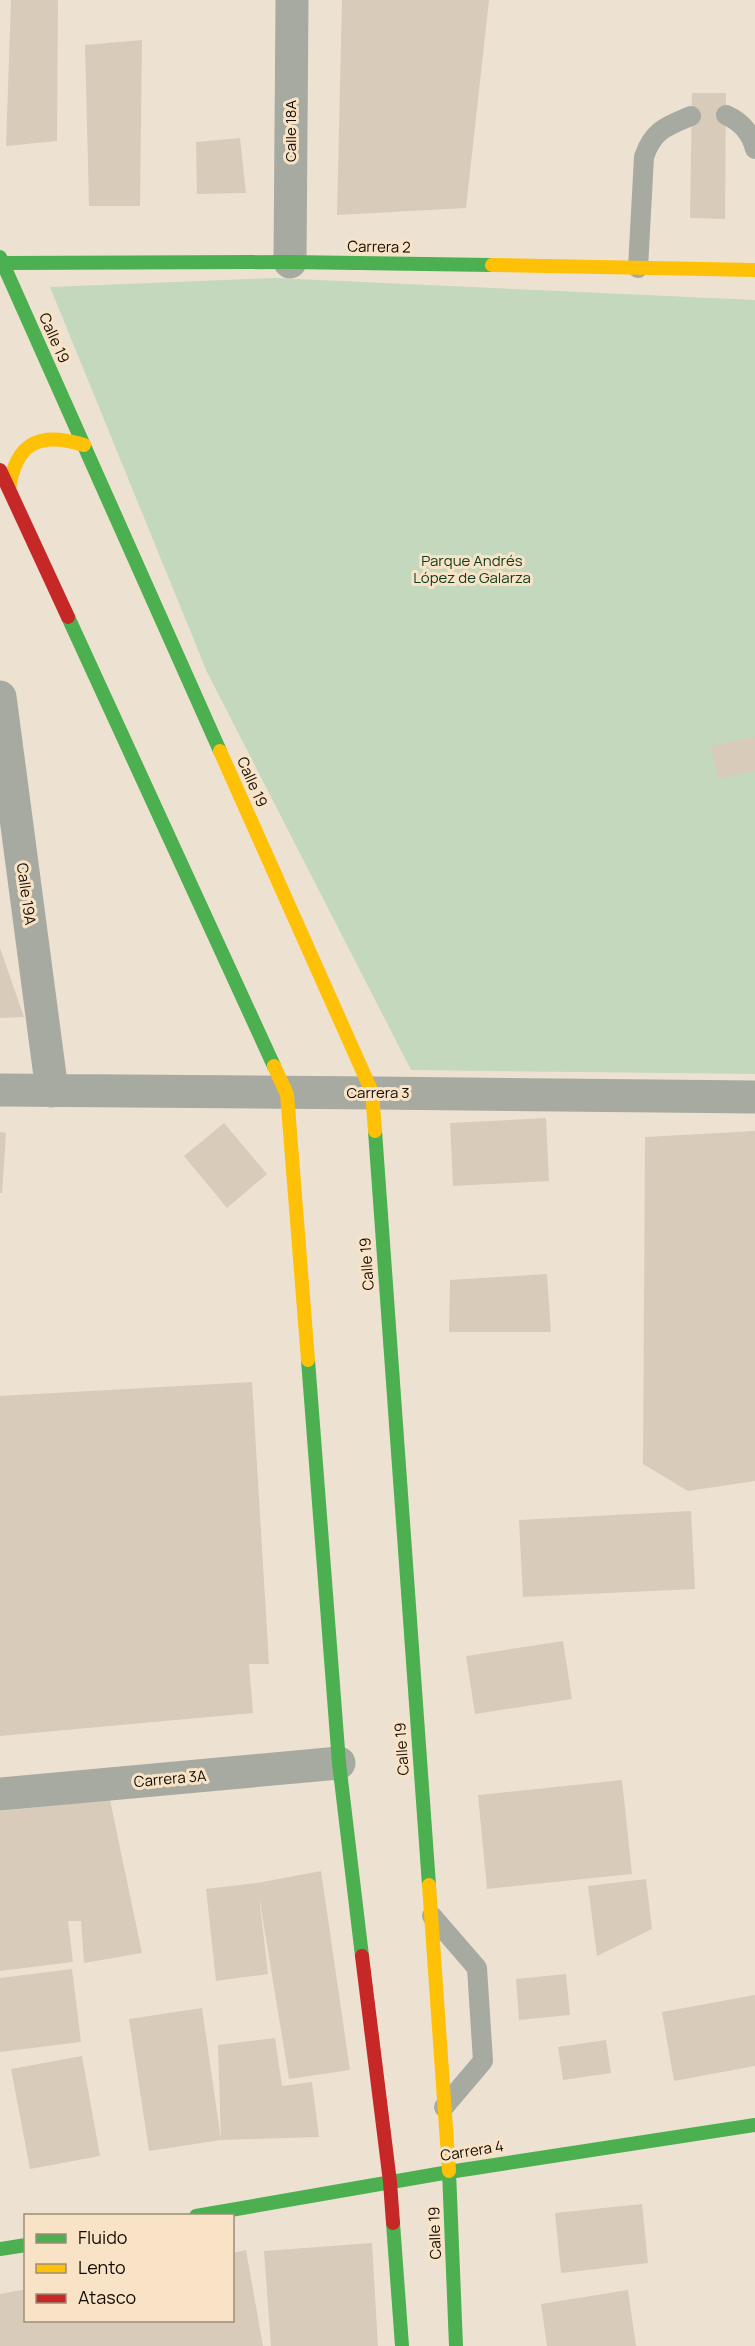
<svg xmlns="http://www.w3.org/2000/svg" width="755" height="2346" viewBox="0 0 755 2346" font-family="Manrope,sans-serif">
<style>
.green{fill:#c3d8bd}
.building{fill:#d8cbb9}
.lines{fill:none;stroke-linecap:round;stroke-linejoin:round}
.lane{stroke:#a6aaa0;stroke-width:20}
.street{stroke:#a6aaa0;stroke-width:33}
.fast{stroke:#4caf50;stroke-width:14}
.slow{stroke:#ffc107;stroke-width:14}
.jam{stroke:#c62828;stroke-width:14}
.labels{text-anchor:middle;stroke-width:6;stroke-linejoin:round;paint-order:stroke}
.street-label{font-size:15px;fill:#130c04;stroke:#f9e3c6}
.park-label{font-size:15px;fill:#0c3c1f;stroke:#f9e3c6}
</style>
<rect width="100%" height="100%" fill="#ede2d2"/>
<path class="green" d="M275 278 755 300V1074L411 1070 207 672 50 287Z"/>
<path class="building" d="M11 0H58L57 141 6 146Z
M342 0H489L466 208 337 215Z
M142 40 140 206H89L85 45Z
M692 93H726L725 219 690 218Z
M240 138 246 193 197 194 196 142Z
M755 737V771L718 779 711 746Z
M0 948 24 1017 0 1018Z
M546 1118 549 1181 453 1186 450 1123Z
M224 1123 267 1174 227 1208 184 1156Z
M755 1131V1481L688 1491 643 1464 645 1137Z
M0 1132 6 1133 2 1193H0Z
M547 1274 551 1332H449L450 1280Z
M252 1382 269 1664H249L253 1713 0 1736V1396Z
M691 1511 695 1589 523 1597 519 1520Z
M563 1641 572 1699 475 1714 466 1656Z
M622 1780 632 1874 487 1889 478 1795Z
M110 1800 142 1953 84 1963 81 1921H68L73 1962 0 1971V1811Z
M321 1871 350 2070 289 2079 259 1896 268 1974 216 1981 206 1889 257 1883Z
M646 1879 652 1929 597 1956 588 1886Z
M72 1969 81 2042 0 2052V1978Z
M566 1974 570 2015 519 2020 516 1979Z
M755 1995V2066L674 2081 662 2012Z
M202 2008 221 2140 149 2151 129 2019Z
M275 2038 282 2086 312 2082 319 2137 221 2140 218 2045Z
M606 2040 611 2073 563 2080 558 2047Z
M82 2056 100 2156 30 2169 11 2069Z
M642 2204 648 2263 561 2273 555 2213Z
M372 2243 378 2346H271L264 2251Z
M246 2250 263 2346H0V2294L26 2289V2320H232V2253Z
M628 2290 636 2346H547L541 2304Z"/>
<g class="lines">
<path class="lane" d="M726 115C742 122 751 133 755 149
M638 268 644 157C653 130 667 126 691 116
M432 1916 477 1968 483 2061 444 2107"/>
<path class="street" d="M290 262 292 0
M0 697 52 1091
M0 1090C252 1092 503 1094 755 1097
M0 1794 339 1763"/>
<path class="fast" d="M0 257 220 751
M3 263 290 262 492 265
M68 617 274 1066
M375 1131 429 1885
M308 1360 339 1763 362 1956
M449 2171 456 2346
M196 2216 449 2172 755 2125
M393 2223 402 2346
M0 2249 26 2245"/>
<path class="slow" d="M492 265 755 270
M9 489C16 442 40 431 84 445
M220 751 372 1092 375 1131
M274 1066 287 1094 308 1360
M429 1885 449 2171"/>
<path class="jam" d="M0 470 68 617
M362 1956 390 2182 393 2223"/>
</g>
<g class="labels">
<g class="street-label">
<text transform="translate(291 131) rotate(-90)" y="5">Calle 18A</text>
<text transform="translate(379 247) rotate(1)" y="5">Carrera 2</text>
<text transform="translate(54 338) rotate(66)" y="5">Calle 19</text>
<text transform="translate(252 782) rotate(66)" y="5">Calle 19</text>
<text transform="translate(26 894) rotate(82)" y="5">Calle 19A</text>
<text x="378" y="1098">Carrera 3</text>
<text transform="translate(367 1264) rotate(-94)" y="5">Calle 19</text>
<text transform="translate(402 1749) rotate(-94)" y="5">Calle 19</text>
<text transform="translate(170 1779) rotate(-5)" y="5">Carrera 3A</text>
<text transform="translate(472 2151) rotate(-9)" y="5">Carrera 4</text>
<text transform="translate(435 2233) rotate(-92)" y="5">Calle 19</text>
</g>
<g class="park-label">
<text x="472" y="566">Parque Andrés<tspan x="472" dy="17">López de Galarza</tspan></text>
</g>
</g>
<rect x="24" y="2214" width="210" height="108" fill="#f9e3c6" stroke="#9d8d78" stroke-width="1.5"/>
<rect x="36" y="2234" width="30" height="9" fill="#4caf50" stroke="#9d8d78" stroke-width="1.5"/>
<text x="78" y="2244" font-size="18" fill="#130c04">Fluido</text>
<rect x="36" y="2264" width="30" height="9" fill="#ffc107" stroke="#9d8d78" stroke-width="1.5"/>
<text x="78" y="2274" font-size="18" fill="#130c04">Lento</text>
<rect x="36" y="2294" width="30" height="9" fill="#c62828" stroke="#9d8d78" stroke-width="1.5"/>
<text x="78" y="2304" font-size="18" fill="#130c04">Atasco</text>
</svg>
